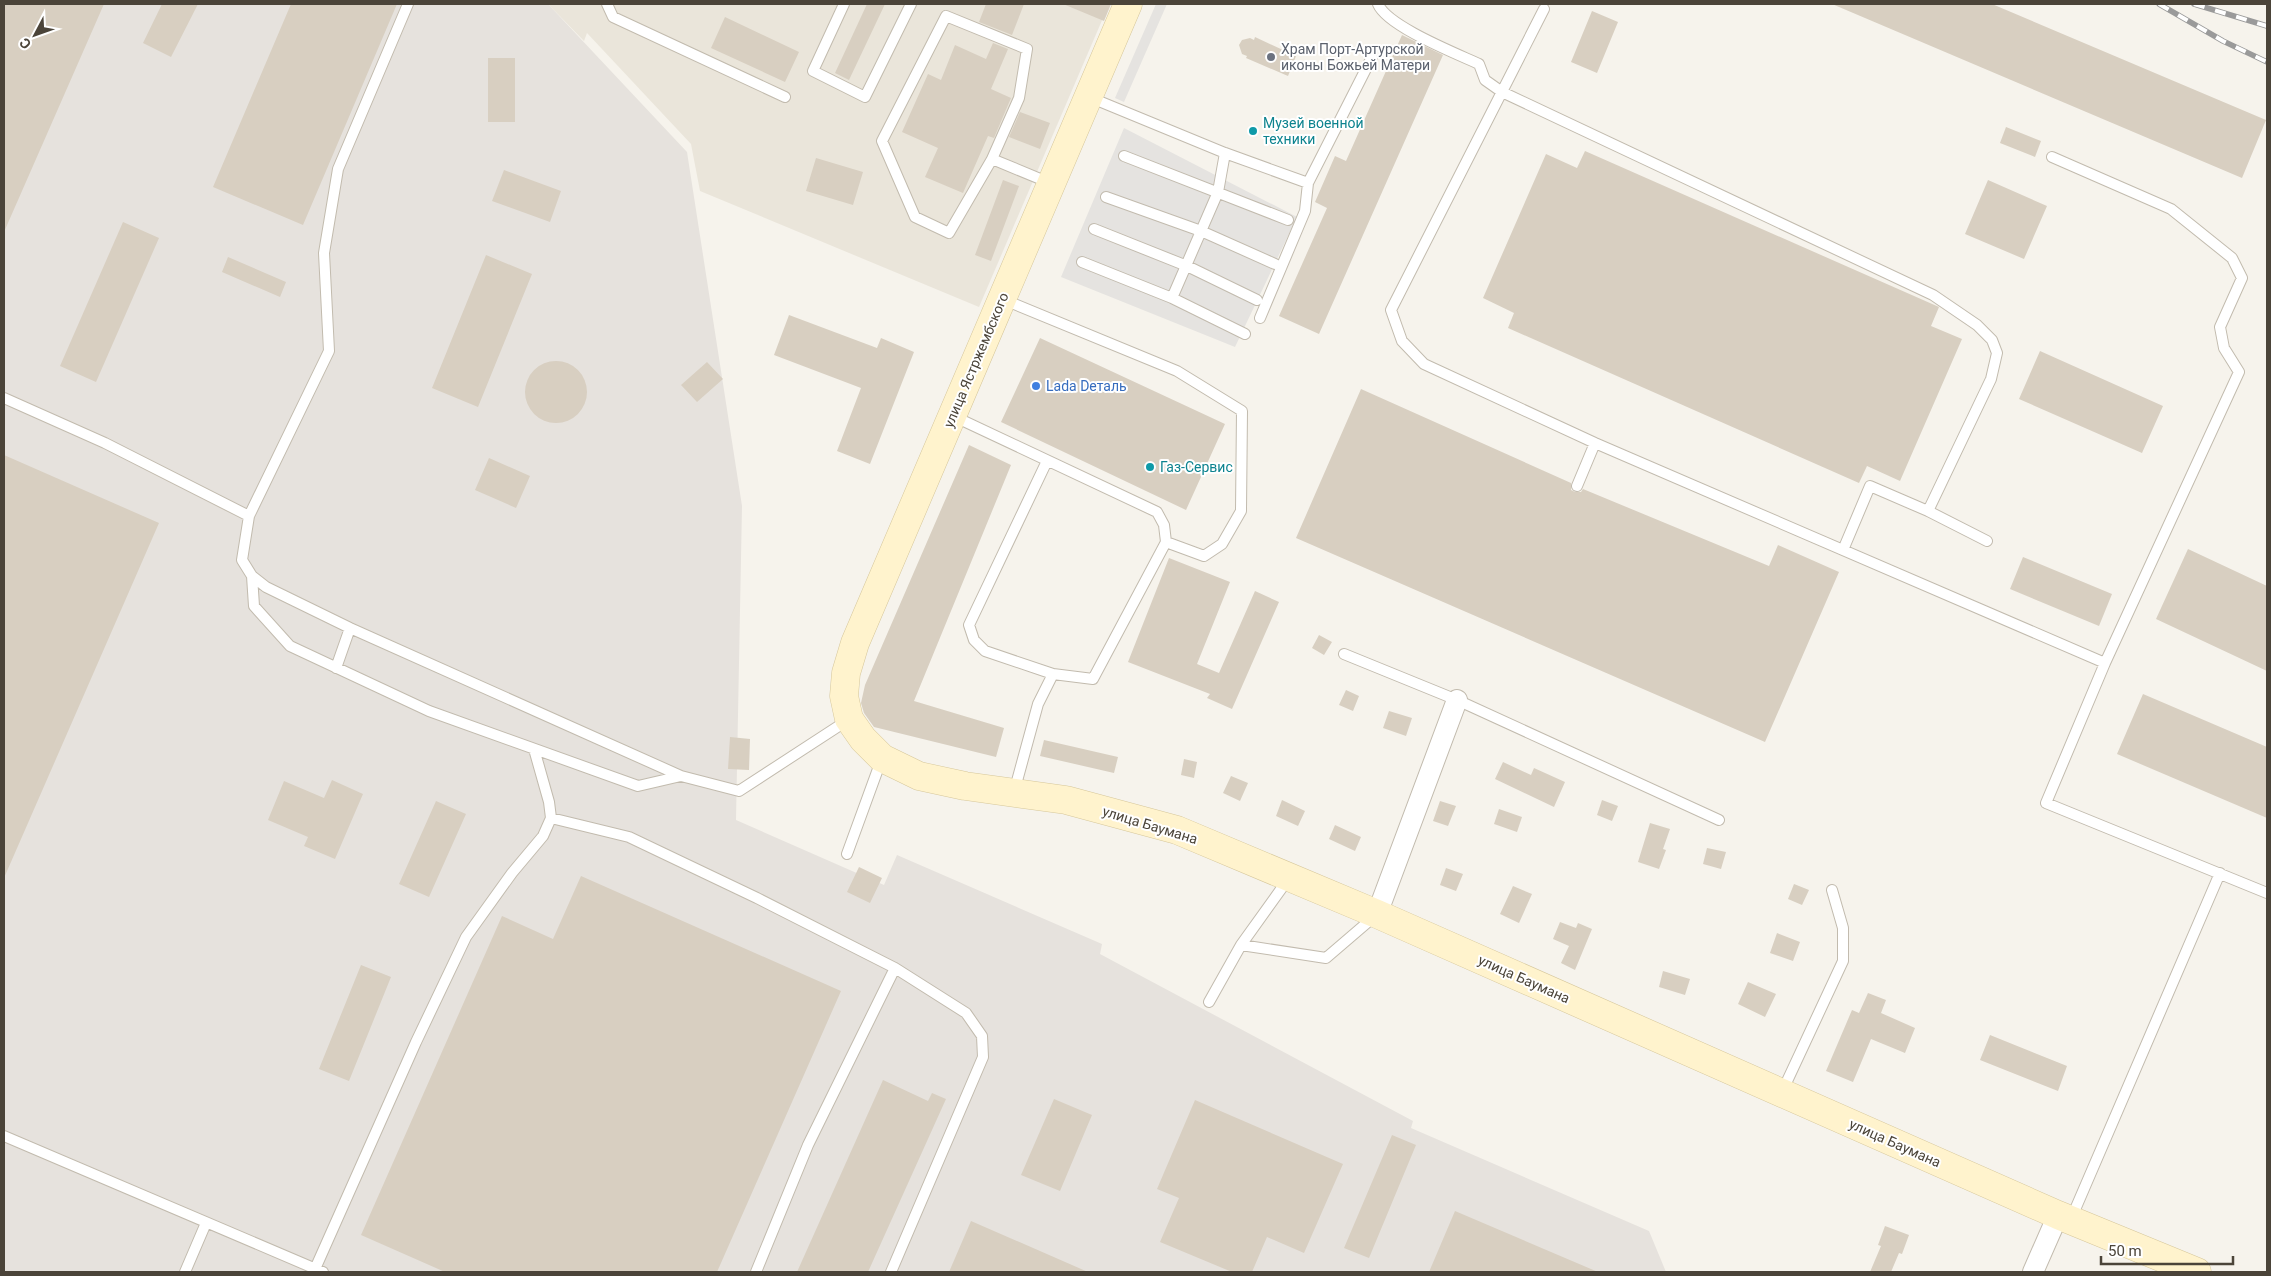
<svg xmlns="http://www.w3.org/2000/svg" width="2271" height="1276" viewBox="0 0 2271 1276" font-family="Roboto,sans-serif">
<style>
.residential{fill:#eae5da}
.industrial{fill:#e6e2dd}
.parking{fill:#e5e3e0}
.building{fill:#d8cfc1}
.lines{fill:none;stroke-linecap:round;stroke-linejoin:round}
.lane-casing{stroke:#c2bbae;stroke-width:12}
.street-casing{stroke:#c2bbae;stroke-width:22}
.secondary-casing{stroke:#d6c79b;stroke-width:29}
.lane{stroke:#fff;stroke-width:10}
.street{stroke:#fff;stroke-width:20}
.secondary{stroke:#fff3cd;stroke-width:28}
.rail-casing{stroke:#9a9a9a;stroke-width:5.5}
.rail{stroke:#fff;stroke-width:4;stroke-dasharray:11;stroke-linecap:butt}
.worship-dot{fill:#6b7280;stroke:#fff;stroke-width:2}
.culture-dot{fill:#0f9aa8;stroke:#fff;stroke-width:2}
.shop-dot{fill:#3f7fe0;stroke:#fff;stroke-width:2}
.labels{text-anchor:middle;stroke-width:4;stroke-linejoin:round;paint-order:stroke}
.worship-label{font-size:14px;fill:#5b616d;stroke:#fff;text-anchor:start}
.culture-label{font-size:14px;fill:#0d838f;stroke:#fff;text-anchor:start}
.street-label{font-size:14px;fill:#4b4439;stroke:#fff}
.shop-label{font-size:14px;fill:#366cbe;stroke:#fff;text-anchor:start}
</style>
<rect width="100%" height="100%" fill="#f6f3ec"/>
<path class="residential" d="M548 4H1109L979 307 700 191 691 144 587 33 584 41Z"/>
<path class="industrial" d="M4 4H548L687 152 742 506 736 820 884 885 897 855 1102 944 1100 954 1413 1121 1411 1128 1649 1231 1666 1272H4Z"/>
<path class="parking" d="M1156 4H1167L1124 102 1115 98Z
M1124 128 1297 217 1235 347 1061 277Z"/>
<path class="building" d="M4 4H104L4 232Z
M162 4H198L171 57 143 43Z
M291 4H397L303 225 213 187Z
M867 4H885L849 80 835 73Z
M986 4H1024L1012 35 979 22Z
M1063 4H1111L1104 21Z
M1832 4H1992L2266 120 2242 178Z
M1592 11 1618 22 1597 73 1571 62Z
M725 17 799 52 785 82 711 48Z
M1402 35 1443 55 1319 334 1279 316 1327 208 1315 202 1335 156 1346 161Z
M1255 37 1296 56 1288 76 1246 58 1247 56 1242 54 1239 45 1242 40 1250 38 1254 40Z
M993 43 1008 49 991 89 1011 98 994 138 988 136 963 193 925 177 938 148 902 132 928 74 941 80 955 45 986 59Z
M488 58H515V122H488Z
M1020 112 1050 123 1040 149 1009 137Z
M2006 127 2041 141 2035 157 2000 143Z
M1585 151 1939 307 1931 326 1962 339 1900 481 1867 466 1859 483 1508 328 1514 313 1483 298 1546 154 1577 168Z
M816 158 863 172 853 205 806 191Z
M504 170 561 191 550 222 492 201Z
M1003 180 1019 186 991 261 975 255Z
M1988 180 2047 206 2024 259 1965 234Z
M123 222 159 238 96 382 60 366Z
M486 255 532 274 478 407 432 388Z
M228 257 286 282 280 297 222 272Z
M789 315 877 348 881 338 914 352 870 464 837 451 861 388 774 355Z
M1040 338 1225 424 1186 510 1001 422Z
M2040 351 2163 406 2142 453 2019 399Z
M525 392a31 31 0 1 1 62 0a31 31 0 1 1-62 0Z
M707 362 723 379 697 402 681 385Z
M1361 389 1571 483V490L1575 492H1581L1583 489 1769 566 1778 545 1839 572 1765 742 1296 538Z
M969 445 1011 465 914 701 1004 728 996 757 874 727 864 713 861 703 865 685Z
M4 455 159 523 4 878Z
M489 458 530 476 516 508 475 490Z
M2188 549 2267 586V671L2156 619Z
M2023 557 2112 594 2099 626 2010 589Z
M1169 558 1230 582 1197 664 1219 673 1255 591 1279 602 1232 709 1207 698 1210 694 1128 662Z
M1319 635 1332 642 1324 655 1312 648Z
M1346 690 1359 696 1353 711 1339 705Z
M2143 694 2267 747V818L2117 754Z
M1389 711 1412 718 1406 736 1383 728Z
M730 737 750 739 749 770 728 769Z
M1044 740 1118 757 1114 773 1040 756Z
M1184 759 1197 762 1194 778 1181 775Z
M1503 762 1531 775 1534 768 1565 782 1554 807 1495 779Z
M1231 776 1248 783 1240 801 1223 793Z
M332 780 363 794 335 859 304 846 308 837 268 820 284 781 324 798Z
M1282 800 1305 811 1298 826 1276 816Z
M1602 800 1618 806 1612 821 1597 815Z
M436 801 466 814 429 897 399 884Z
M1440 801 1456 806 1448 826 1433 821Z
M1499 809 1522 817 1517 832 1494 824Z
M1650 823 1670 829 1663 849 1666 850 1659 869 1638 862Z
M1335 825 1361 837 1355 851 1329 839Z
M1707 848 1726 852 1721 869 1703 864Z
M859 867 882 878 870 903 847 892Z
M1446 868 1463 874 1456 891 1440 885Z
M581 876 841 991 717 1272H445L361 1235 502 916 553 939Z
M1794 884 1809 890 1802 905 1788 899Z
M1513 886 1532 894 1519 923 1500 914Z
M1560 922 1576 928 1578 923 1592 929 1575 970 1561 963 1569 946 1553 939Z
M1777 933 1800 942 1793 961 1770 953Z
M361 965 391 977 349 1081 319 1069Z
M1663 971 1690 979 1685 995 1659 987Z
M1748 982 1776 994 1765 1017 1738 1004Z
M1868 993 1886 1000 1881 1013 1915 1028 1905 1053 1871 1039 1853 1082 1826 1071 1852 1010 1859 1013Z
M1990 1035 2067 1066 2058 1091 1980 1060Z
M883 1080 928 1101 932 1093 946 1099 868 1272H797Z
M1054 1099 1092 1115 1060 1191 1021 1175Z
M1195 1100 1343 1164 1304 1253 1267 1237 1252 1272H1232L1160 1242 1179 1198 1157 1189Z
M1392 1135 1416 1145 1369 1258 1344 1248Z
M1455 1211 1598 1272H1429Z
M971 1221 1088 1272H949Z
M1885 1226 1909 1235 1902 1254 1899 1253 1891 1272H1870L1881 1246 1878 1245Z"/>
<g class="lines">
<defs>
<path id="lane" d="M607 4 613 17 785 97
M844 4 813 71 865 97 911 4
M1378 4C1387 26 1455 53 1479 64L1485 80 1502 92 1933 295 1977 325 1992 340 1997 353 1991 379 1928 511
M1544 9 1391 310 1402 341 1424 364 1595 443 2105 663
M1089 97 1225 153 1308 183 1372 57
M1124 156 1288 220
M2052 157 2171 209 2232 258 2242 278 2220 327 2224 348 2239 372 2105 663 2046 803 2267 893
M992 159 949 233 915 217 882 141 946 16 1027 49 1019 98 992 159 1050 183
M1106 197 1201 231 1275 264
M1094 229 1187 266 1257 300
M1082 262 1172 298 1245 334
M1172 298 1218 192 1225 153
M1002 299 1177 371 1242 411 1241 511 1222 544 1204 556 1166 542
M1260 318 1305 211 1308 183
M4 398 105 443 249 516 242 560 252 576 266 587 350 628 681 776 739 791 848 720
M953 416 1157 512 1164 525 1166 542 1093 679 1053 674 1038 704 1014 792
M1047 461 969 625 974 640 985 651 1053 674
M1577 486 1595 443
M249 516 329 351 324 253 338 169 408 4
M1843 550 1870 486 1928 511 1987 541
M252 576 254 606 290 646 429 711 638 786 681 776
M1344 654 1457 700 1719 820
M336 668 350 628
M551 818 629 837 757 898 895 968 966 1013 982 1036 983 1057 891 1272
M847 854 882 758
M1241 945 1289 878
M1209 1002 1241 945 1326 958 1375 916
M1782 1092 1843 961V928L1832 890
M4 1136 323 1272
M2071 1219 2220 873
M315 1269 416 1042 466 937 512 873 543 836 551 818 549 802 534 749
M185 1272 206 1223
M756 1272 808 1145 895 968"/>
<path id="street" d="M1377 914 1457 700
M2033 1272 2058 1215"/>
<path id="secondary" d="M1128 4 855 643 846 673 844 696 849 719 863 739 882 758 919 776 965 786 1066 800 1177 830 1377 914 2058 1215 2197 1272"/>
</defs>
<use href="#lane" class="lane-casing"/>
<use href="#street" class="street-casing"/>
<use href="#secondary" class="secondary-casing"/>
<use href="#lane" class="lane"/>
<use href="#street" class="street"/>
<use href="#secondary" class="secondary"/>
<defs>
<path id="rail" d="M2159 4 2223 41 2267 62
M2194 4 2267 26"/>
</defs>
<use href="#rail" class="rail-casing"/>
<use href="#rail" class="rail"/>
</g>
<circle class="worship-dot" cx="1271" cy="57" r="5"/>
<g class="culture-dot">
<circle cx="1253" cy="131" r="5"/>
<circle cx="1150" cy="467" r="5"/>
</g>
<circle class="shop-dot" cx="1036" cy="386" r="5"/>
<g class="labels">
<g class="worship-label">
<text x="1281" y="54">Храм Порт-Артурской<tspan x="1281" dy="16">иконы Божьей Матери</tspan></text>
</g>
<g class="culture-label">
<text x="1263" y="128">Музей военной<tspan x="1263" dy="16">техники</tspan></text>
<text x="1160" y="472">Газ-Сервис</text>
</g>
<g class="street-label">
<text transform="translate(976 360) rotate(-67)" y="5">улица Ястржембского</text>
<text transform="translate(1150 825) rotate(17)" y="5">улица Баумана</text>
<text transform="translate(1524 979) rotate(24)" y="5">улица Баумана</text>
<text transform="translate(1895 1143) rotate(24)" y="5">улица Баумана</text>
</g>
<g class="shop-label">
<text x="1046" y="391">Lada Dеталь</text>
</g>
</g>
<rect width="2271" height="1276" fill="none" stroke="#4b4439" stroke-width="10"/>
<g transform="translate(35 35) rotate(229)" stroke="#ffffff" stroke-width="4" paint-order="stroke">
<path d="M0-4L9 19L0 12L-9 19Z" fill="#4b4439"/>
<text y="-8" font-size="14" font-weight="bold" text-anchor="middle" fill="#4b4439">С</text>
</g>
<path d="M2101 1256v8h132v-8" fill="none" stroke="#4b4439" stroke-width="2.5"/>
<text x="2108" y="1256" font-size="15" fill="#4b4439" stroke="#ffffff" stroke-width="4" paint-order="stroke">50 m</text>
</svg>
